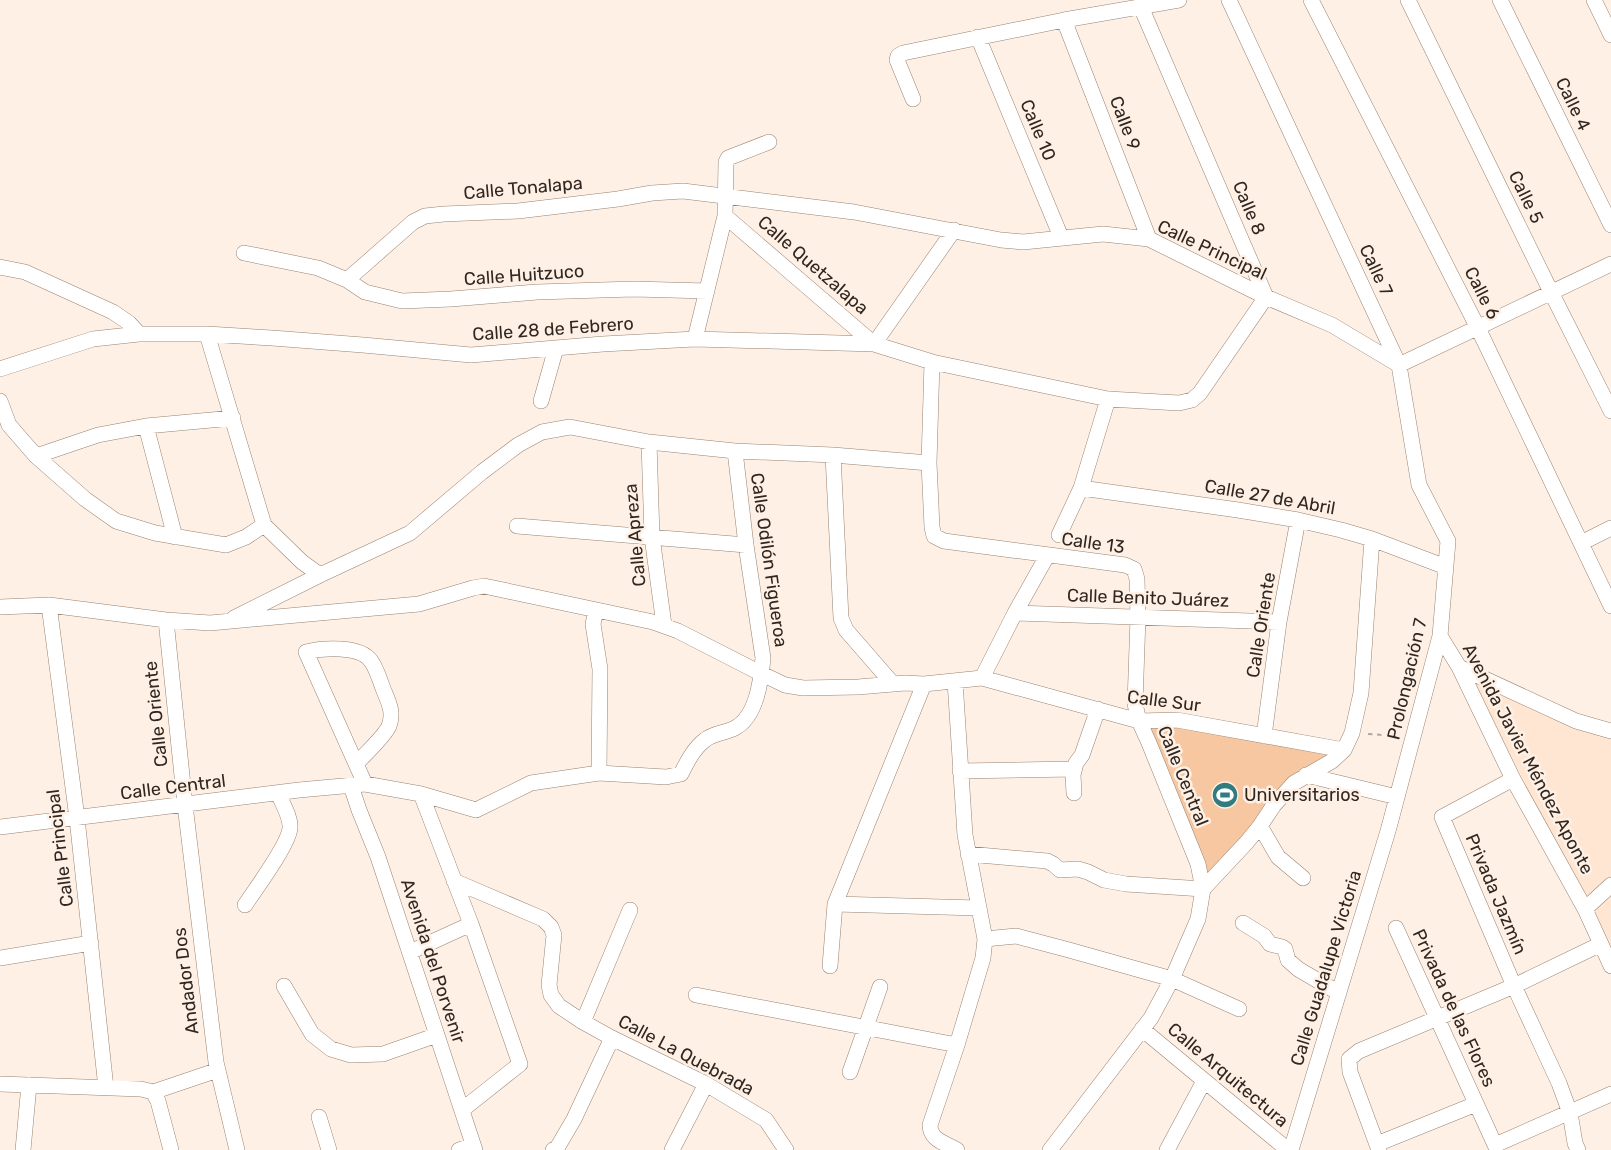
<svg xmlns="http://www.w3.org/2000/svg" width="1611" height="1150" viewBox="0 0 1611 1150" font-family="Rubik,sans-serif">
<style>
.built{fill:#fee6d2}
.green{fill:#f6c7a0}
.lines{fill:none;stroke-linecap:round;stroke-linejoin:round}
.minor-casing{stroke:#988371;stroke-width:16}
.path{stroke:#b5a89e;stroke-width:2;stroke-dasharray:4.5 4.5;stroke-linecap:butt}
.minor{stroke:#fff;stroke-width:15}
.labels{text-anchor:middle;stroke-width:5;stroke-linejoin:round;paint-order:stroke}
.street-label{font-size:18px;fill:#302720;stroke:#fff0e5}
.poi-label{font-size:18px;fill:#302720;stroke:#fff0e5;text-anchor:start}
</style>
<rect width="100%" height="100%" fill="#fff0e5"/>
<path class="built" d="M1472 679 1611 737V953L1480 695Z"/>
<path class="green" d="M1145 725H1182L1335 753 1254 824 1206 877Z"/>
<g class="lines">
<defs>
<path id="minor" d="M1229 0 1399 365 1419 485 1448 541 1440 636 1388 831 1291 1150
M1311 0 1478 328 1611 606
M1408 0 1551 292 1611 411
M1500 0 1611 225
M1594 0 1611 35
M1064 20 1149 239
M978 37 1061 237
M913 99 897 60 898 56 903 53 1064 20 1179 0
M725 216 874 344 954 230
M244 253 318 268 347 280 365 292 402 301 451 299 537 292 634 289 707 291
M0 267 25 272 113 312 129 323 139 334
M347 280 413 222 425 216 444 214 518 211 618 199 652 193 683 191 854 212 1001 240 1023 242 1103 234 1149 239 1266 297 1332 325 1399 365
M207 334 264 525 302 562 320 575
M695 339 725 216 726 162 728 158 769 142
M932 362 929 463 932 527 934 536 944 541 1125 565 1134 569 1137 579 1138 617 1135 704 1139 721 1149 743 1198 864 1203 889 1198 919 1172 979 1151 1018 1050 1150
M1399 365 1611 264
M0 369 93 339 139 334H207L272 338 363 345 471 355 603 344 695 339 874 344 932 362 1108 399 1179 403 1192 400 1200 393 1266 297 1141 7
M0 401 9 425 36 456 85 499 116 521 155 533 226 545 246 537 264 525
M541 401 556 348
M146 426 175 537
M649 442 652 537 664 625
M833 455 841 618 846 630 893 684
M36 456 98 435 146 426 233 418
M1081 488 1238 510 1298 520 1341 530 1372 539 1446 567
M517 526 746 545
M1059 535 1081 488 1108 399
M1581 543 1611 528
M49 605 77 818 106 1088
M0 607 49 605 166 620 210 623 419 604 473 588 484 586 653 622 678 631 762 674 785 685 803 688 858 687 905 683 924 684 982 678 1139 721 1177 720 1344 750
M596 610 593 624 600 669 599 773
M1015 613 1279 622
M234 618 320 575 410 533 482 472 518 445 542 432 570 427 649 442 735 451 833 455 929 463
M166 620 185 805 216 1062 237 1150
M1440 636 1459 667 1513 779 1585 909 1611 966
M1459 667 1576 721 1611 731
M982 678 1015 613 1047 556
M955 681 965 835 985 939 983 958 957 1045 930 1125C930 1140 945 1143 957 1150
M1264 736 1279 622 1298 520
M356 764C364 755 385 736 389 726 394 713 389 703 384 691 380 681 377 669 371 661 360 645 322 648 306 652L365 784
M960 771 1074 769
M1306 775 1397 797
M1513 779 1442 817 1514 986 1559 1083 1570 1113 1575 1143 1578 1150
M351 786 359 810 378 857 475 1150
M1074 793 1073 775 1076 763 1082 755 1098 709
M421 794 471 924 520 1064 462 1110
M1260 826 1278 857 1303 878
M0 827 299 790 365 784 421 794 476 810 531 783 599 773 666 777 681 774C687 762 694 748 705 740 713 733 726 733 735 728 757 716 761 680 763 658L746 545 735 451
M968 854 1047 861 1053 864 1060 870 1078 869 1088 872 1104 880 1126 884 1203 889
M454 881 543 919 551 927 554 935 549 985 551 995 559 1006 583 1022 612 1038 706 1084 766 1120 786 1150
M1203 889 1247 842 1260 826 1274 805 1294 783 1332 761 1344 750 1352 733 1361 693 1372 539
M835 904 978 908
M245 905C255 890 289 844 290 828 291 817 282 803 278 793
M1585 909 1611 885
M1243 923 1264 936 1270 944 1282 947 1285 949 1288 960 1298 969 1339 993
M1396 928 1495 1145 1611 1094
M985 939 1016 936 1069 950 1172 979 1239 1009
M410 952 471 924
M0 958 91 943
M830 966 835 904 924 684
M284 986 312 1034 331 1049 351 1055 383 1054 437 1035
M696 995 957 1045
M583 1022 630 910
M1142 1029 1288 1150
M850 1072 880 987
M0 1084 141 1089 153 1092 158 1101 171 1150
M153 1092 218 1070
M319 1117 329 1150
M1377 1144 1476 1104
M23 1150 29 1085
M459 1150 473 1145
M553 1150 557 1148 574 1119 612 1038
M672 1150 706 1084
M1167 1150 1204 1081
M1379 1150 1350 1072 1349 1059 1359 1051 1514 986 1601 944"/>
</defs>
<use href="#minor" class="minor-casing"/>
<path class="path" d="M1368 734 1398 736"/>
<use href="#minor" class="minor"/>
</g>
<defs>
<symbol id="stadium-disc" viewBox="-11 -11 22 22"><circle r="9.5" fill="#327b7f" stroke="#fff0e5"/><path d="M0-5a6.5 5 0 1 0 0 10a6.5 5 0 1 0 0-10ZM-3.5-1.8h7v3.6h-7Z" fill="#fff"/></symbol>
</defs>
<g fill-rule="evenodd">
<use href="#stadium-disc" x="1210" y="780" width="30" height="30"/>
</g>
<g class="labels">
<g class="street-label">
<text transform="translate(1573 104) rotate(64)" y="6">Calle 4</text>
<text transform="translate(1125 123) rotate(69)" y="6">Calle 9</text>
<text transform="translate(1038 130) rotate(67)" y="6">Calle 10</text>
<text transform="translate(523 188) rotate(-5)" y="6">Calle Tonalapa</text>
<text transform="translate(1526 197) rotate(64)" y="6">Calle 5</text>
<text transform="translate(1249 208) rotate(67)" y="6">Calle 8</text>
<text transform="translate(1212 250) rotate(25)" y="6">Calle Principal</text>
<text transform="translate(813 265) rotate(41)" y="6">Calle Quetzalapa</text>
<text transform="translate(1376 270) rotate(65)" y="6">Calle 7</text>
<text transform="translate(524 275) rotate(-4)" y="6">Calle Huitzuco</text>
<text transform="translate(1482 293) rotate(63)" y="6">Calle 6</text>
<text transform="translate(553 329) rotate(-4)" y="6">Calle 28 de Febrero</text>
<text transform="translate(1270 497) rotate(10)" y="6">Calle 27 de Abril</text>
<text transform="translate(635 535) rotate(-95)" y="6">Calle Apreza</text>
<text transform="translate(1093 543) rotate(8)" y="6">Calle 13</text>
<text transform="translate(769 560) rotate(82)" y="6">Calle Odilón Figueroa</text>
<text transform="translate(1148 598) rotate(2)" y="6">Calle Benito Juárez</text>
<text transform="translate(1261 625) rotate(-81)" y="6">Calle Oriente</text>
<text transform="translate(1407 679) rotate(-77)" y="6">Prolongación 7</text>
<text transform="translate(1164 701) rotate(7)" y="6">Calle Sur</text>
<text transform="translate(156 714) rotate(-96)" y="6">Calle Oriente</text>
<text transform="translate(1528 759) rotate(62)" y="6">Avenida Javier Méndez Aponte</text>
<text transform="translate(1183 776) rotate(68)" y="6">Calle Central</text>
<text transform="translate(173 787) rotate(-7)" y="6">Calle Central</text>
<text transform="translate(60 848) rotate(-97)" y="6">Calle Principal</text>
<text transform="translate(1496 894) rotate(67)" y="6">Privada Jazmín</text>
<text transform="translate(433 961) rotate(72)" y="6">Avenida del Porvenir</text>
<text transform="translate(1326 968) rotate(-73)" y="6">Calle Guadalupe Victoria</text>
<text transform="translate(186 981) rotate(-97)" y="6">Andador Dos</text>
<text transform="translate(1454 1008) rotate(65)" y="6">Privada de las Flores</text>
<text transform="translate(686 1055) rotate(28)" y="6">Calle La Quebrada</text>
<text transform="translate(1228 1075) rotate(40)" y="6">Calle Arquitectura</text>
</g>
<g class="poi-label">
<text x="1244" y="801">Universitarios</text>
</g>
</g>
</svg>
